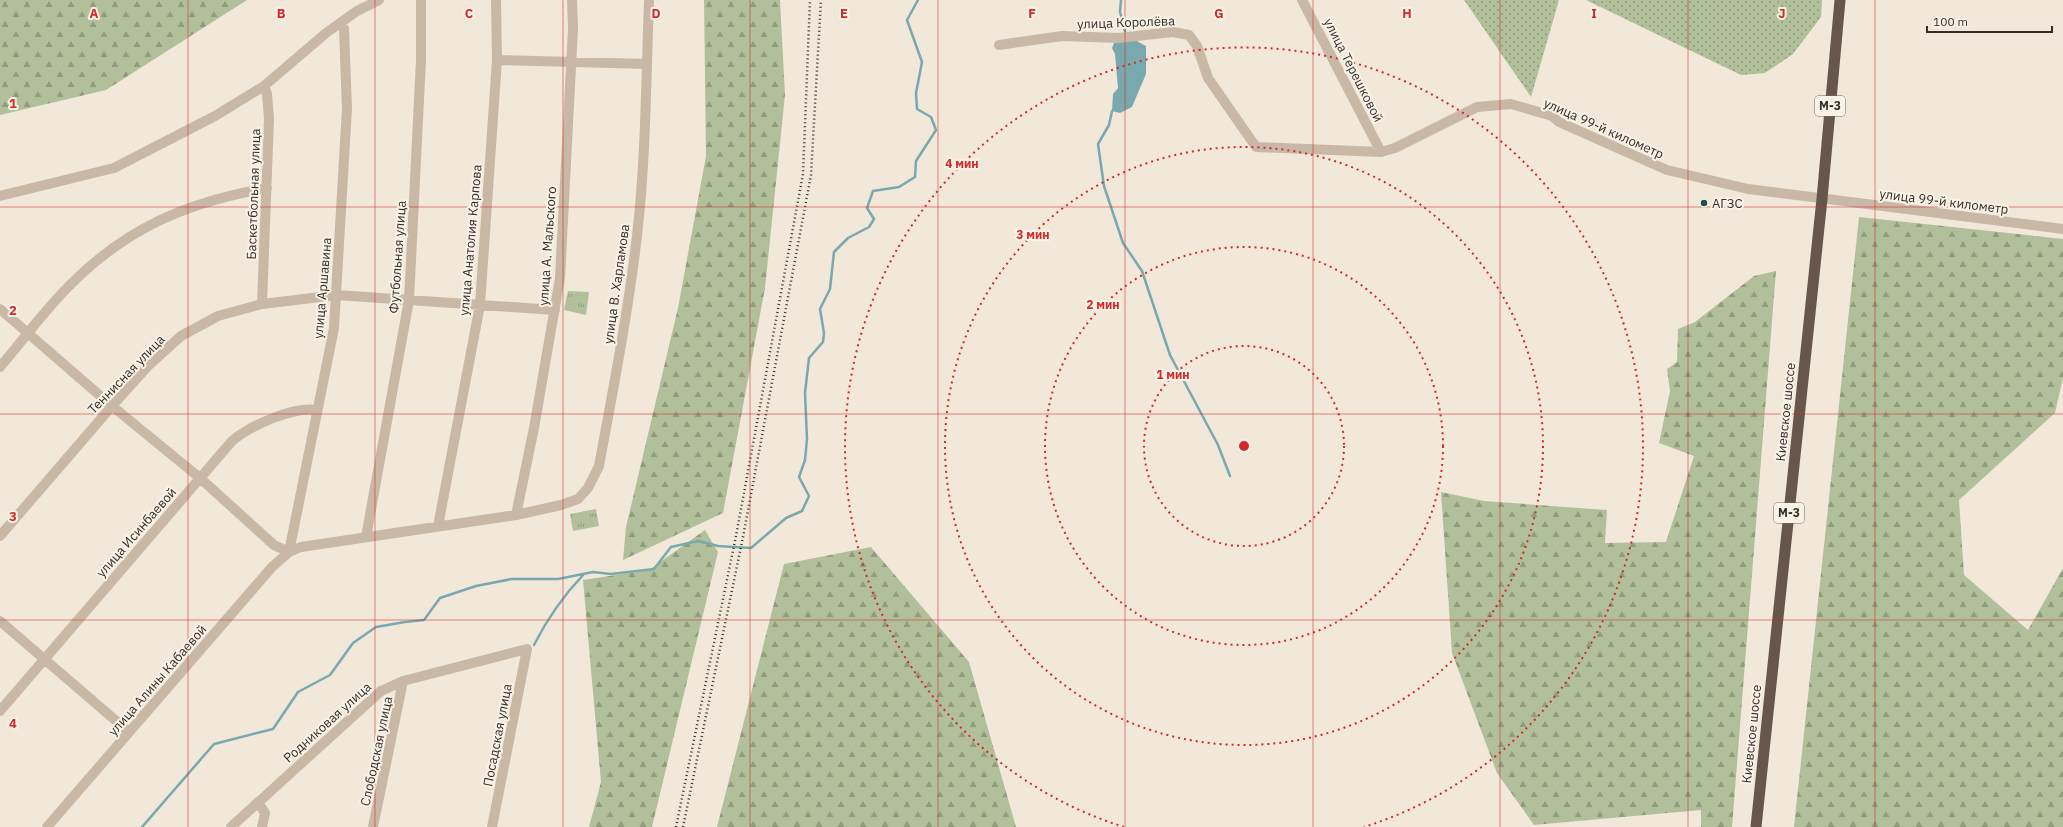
<svg xmlns="http://www.w3.org/2000/svg" width="2063" height="827" viewBox="0 0 2063 827" font-family="'IBM Plex Sans',sans-serif">
<style>
.grass{fill:url(#grass-dots)}
.forest{fill:url(#forest-firs)}
.park{fill:url(#park-tufts)}
.water{fill:#79a9ae}
.lines{fill:none;stroke-linecap:round;stroke-linejoin:round}
.stream{stroke:#79a9ae;stroke-width:2.5}
.minor{stroke:#c9b8a6;stroke-width:10}
.trunk{stroke:#66564b;stroke-width:11}
.rail{stroke:#352c27;stroke-width:2.5;stroke-dasharray:1 3;stroke-linecap:butt}
.grid{fill:none;stroke:#d62828;stroke-width:1;stroke-opacity:0.55}
.ring{fill:none;stroke:#d62828;stroke-width:2;stroke-dasharray:2 4}
.poi-dot{fill:#1d4f57;stroke:#f9f2e6;stroke-width:1.5}
.labels{text-anchor:middle;stroke-width:4;stroke-linejoin:round;paint-order:stroke}
.shield{fill:#f9f2e6;stroke:#706760;stroke-width:1}
.shield-label{font-size:12px;font-weight:bold;fill:#352c27}
.street-label{font-size:13px;fill:#352c27;stroke:#f9f2e6}
.poi-label{font-size:13px;fill:#352c27;stroke:#f9f2e6;text-anchor:start}
.grid-label{font-size:13px;text-anchor:middle;font-weight:bold;fill:#d62828;stroke:#f9f2e6;stroke-width:4;stroke-linejoin:round;paint-order:stroke}
.centre{fill:#d62828;stroke:#f9f2e6;stroke-width:2}
.ring-label{font-size:12px;text-anchor:middle;font-weight:bold;fill:#d62828;stroke:#f9f2e6;stroke-width:4;stroke-linejoin:round;paint-order:stroke}
</style>
<defs>
<pattern id="grass-dots" width="8" height="8" patternUnits="userSpaceOnUse"><rect width="8" height="8" fill="#b1c09a"/><path d="M2 2h.1M6 6h.1" fill="none" stroke="#919c7e" stroke-width="1.8" stroke-linecap="round"/></pattern>
<pattern id="forest-firs" width="22" height="20" patternUnits="userSpaceOnUse"><rect width="22" height="20" fill="#b1c09a"/><path d="M5 1l3.5 6h-7zM16 11l3.5 6h-7z" fill="#919c7e"/></pattern>
<pattern id="park-tufts" width="24" height="20" patternUnits="userSpaceOnUse"><rect width="24" height="20" fill="#b1c09a"/><path d="M3 7l-1-3M5 7V3M7 7l1-3M15 17l-1-3M17 17v-4M19 17l1-3" fill="none" stroke="#919c7e"/></pattern>
</defs>
<rect width="100%" height="100%" fill="#f1e8da"/>
<path class="grass" d="M1464 0H1559L1531 97Z
M1586 0H1822L1821 17 1793 54 1765 73 1741 75Z"/>
<path class="forest" d="M0 0H247L106 90 0 115Z
M704 0H780L785 95 765 288 723 513 623 560 626 527 678 308 706 156Z
M1859 217 2063 239V378L2055 413 1959 500 1964 575 2028 630 2063 568V827H1794Z
M1776 271 1732 827H1701V810L1534 825 1497 773 1452 653 1441 492 1484 501 1607 510 1605 543 1666 542 1694 456 1659 443 1670 391 1667 369 1677 362 1678 329 1695 322 1754 276Z
M705 530 718 552 652 827H589L601 782 583 580 649 570Z
M871 547 969 662 1016 827H717L784 564Z"/>
<path class="park" d="M568 291 589 292 586 315 564 310Z
M596 509 599 526 573 531 570 514Z"/>
<path class="water" d="M1135 40 1146 46V74L1132 107 1120 113 1112 111 1113 94 1118 88 1115 54 1112 48 1114 43Z"/>
<g class="lines">
<path class="stream" d="M1121 0 1120 12 1126 35
M1112 111 1109 125 1098 144 1104 186 1123 243 1142 271 1170 355 1218 445 1230 476
M534 645C547 619 564 595 584 574
M142 827 214 744 273 729 298 692 330 675 353 643 376 627 405 622 424 620 440 598 476 586 512 579H558L593 572 611 574 654 569 671 547 698 541 718 546 751 548 786 518 802 511 809 496 799 477 805 460 807 439 805 393 809 358 823 342 824 333 820 309 830 289 834 252 848 238 869 227 874 219 867 208 873 191 899 187 915 177 916 161 936 130 931 117 917 109 916 93 922 62 907 20 918 0"/>
<path class="minor" d="M1302 0 1381 152
M999 45 1062 36 1118 38 1173 32 1189 35 1197 46 1208 78 1256 147 1381 152 1395 148 1477 107 1511 104 1552 116 1559 122 1667 170 1748 189 2063 229
M497 60 647 64
M0 196 114 168 215 116 264 86 326 33 357 11 379 0
M262 304 269 119 267 94 264 86
M0 309 112 406 200 478 274 545 289 552
M0 367C23 340 44 311 69 286 126 228 187 202 267 188
M516 515 534 428 560 278 573 28 572 0
M438 526 480 305 497 60 496 0
M0 536 112 406 149 365 181 336 218 316 262 304 337 295 555 310
M366 537 409 300 421 60V0
M289 552 334 328 347 109 344 29 341 23
M0 621 129 732
M0 711 232 441C250 426 293 406 317 410
M258 802 265 813 262 827
M47 827 272 567 289 552 301 547 516 515 561 505 578 499 588 488 599 466C613 390 628 313 637 236 646 158 646 79 649 0
M231 827 381 691 403 681 527 649 492 827
M373 827 403 681"/>
<path class="trunk" d="M1756 827 1822 199 1840 0"/>
<path class="rail" d="M676 827 736 536 803 174 810 0
M683 827 743 537 811 175 821 0"/>
</g>
<path class="grid" d="M188 0V827M375 0V827M563 0V827M750 0V827M938 0V827M1125 0V827M1313 0V827M1500 0V827M1688 0V827M1875 0V827M0 207H2063M0 414H2063M0 620H2063"/>
<g class="ring">
<circle cx="1244" cy="446" r="100"/>
<circle cx="1244" cy="446" r="199"/>
<circle cx="1244" cy="446" r="299"/>
<path d="M1124 827A399 399 0 1 1 1364 827"/>
</g>
<circle class="poi-dot" cx="1704" cy="203" r="4"/>
<g class="labels">
<g class="shield">
<rect x="1815" y="96" width="30" height="20" rx="3"/>
<rect x="1774" y="503" width="30" height="20" rx="3"/>
</g>
<g class="shield-label">
<text x="1830" y="110">М-3</text>
<text x="1789" y="517">М-3</text>
</g>
<g class="street-label">
<text transform="translate(1126 22) rotate(-2)" y="5">улица Королёва</text>
<text transform="translate(1354 70) rotate(63)" y="5">улица Терешковой</text>
<text transform="translate(1604 128) rotate(24)" y="5">улица 99-й километр</text>
<text transform="translate(253 194) rotate(-88)" y="5">Баскетбольная улица</text>
<text transform="translate(1944 201) rotate(7)" y="5">улица 99-й километр</text>
<text transform="translate(470 240) rotate(-85)" y="5">улица Анатолия Карпова</text>
<text transform="translate(547 246) rotate(-86)" y="5">улица А. Мальского</text>
<text transform="translate(397 257) rotate(-86)" y="5">Футбольная улица</text>
<text transform="translate(616 284) rotate(-82)" y="5">улица В. Харламова</text>
<text transform="translate(322 288) rotate(-85)" y="5">улица Аршавина</text>
<text transform="translate(126 374) rotate(-46)" y="5">Теннисная улица</text>
<text transform="translate(1785 412) rotate(-84)" y="5">Киевское шоссе</text>
<text transform="translate(136 532) rotate(-49)" y="5">улица Исинбаевой</text>
<text transform="translate(157 680) rotate(-49)" y="5">улица Алины Кабаевой</text>
<text transform="translate(327 722) rotate(-42)" y="5">Родниковая улица</text>
<text transform="translate(1751 734) rotate(-84)" y="5">Киевское шоссе</text>
<text transform="translate(497 735) rotate(-79)" y="5">Посадская улица</text>
<text transform="translate(376 751) rotate(-78)" y="5">Слободская улица</text>
</g>
<g class="poi-label">
<text x="1712" y="208">АГЗС</text>
</g>
</g>
<g class="grid-label">
<text x="94" y="18">A</text>
<text x="281" y="18">B</text>
<text x="469" y="18">C</text>
<text x="656" y="18">D</text>
<text x="844" y="18">E</text>
<text x="1032" y="18">F</text>
<text x="1219" y="18">G</text>
<text x="1407" y="18">H</text>
<text x="1594" y="18">I</text>
<text x="1782" y="18">J</text>
<text x="13" y="108">1</text>
<text x="13" y="315">2</text>
<text x="13" y="521">3</text>
<text x="13" y="728">4</text>
</g>
<circle cx="1244" cy="446" r="6" class="centre"/>
<g class="ring-label">
<text x="962" y="168">4 мин</text>
<text x="1033" y="239">3 мин</text>
<text x="1103" y="309">2 мин</text>
<text x="1173" y="379">1 мин</text>
</g>
<path d="M1927 26v6h125v-6" fill="none" stroke="#352c27" stroke-width="2"/>
<text x="1933" y="26" font-size="12" fill="#352c27" stroke="#f9f2e6" stroke-width="3" paint-order="stroke">100 m</text>
</svg>
